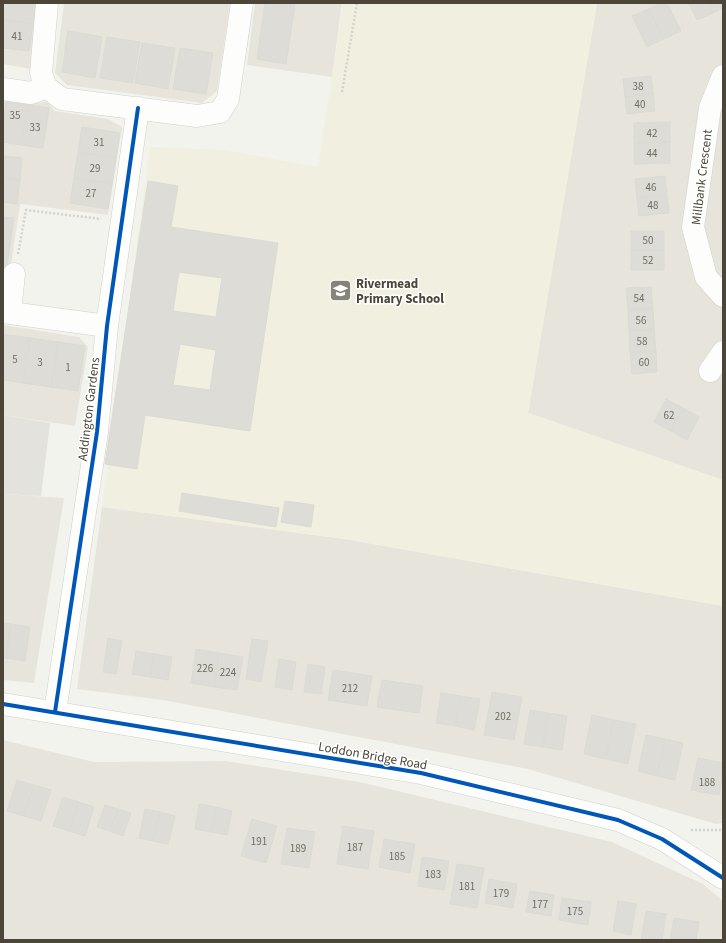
<svg xmlns="http://www.w3.org/2000/svg" width="726" height="943" viewBox="0 0 726 943" font-family="'Source Sans 3',sans-serif">
<style>
.residential{fill:#e7e5db}
.education{fill:#f1efe0}
.parking{fill:#e3e2dc}
.building{fill:#dddcd6;stroke:#dbdad3;fill-rule:evenodd}
.lines{fill:none;stroke-linecap:round;stroke-linejoin:round}
.minor-casing{stroke:#d1d0cb;stroke-width:23}
.tertiary-casing{stroke:#d1d0cb;stroke-width:23}
.path{stroke:#d3d2cc;stroke-width:2.5;stroke-dasharray:2 2;stroke-linecap:butt}
.minor{stroke:#fdfdfc;stroke-width:22}
.tertiary{stroke:#fdfdfc;stroke-width:22}
.cycleway-casing{stroke:#fff;stroke-width:6}
.cycleway{stroke:#0057b8;stroke-width:4}
.labels{text-anchor:middle;stroke-width:3;stroke-linejoin:round;paint-order:stroke}
.number-label{font-size:11px;fill:#706c60}
.street-label{font-size:13px;fill:#4b4638;stroke:#fff}
.poi-label{font-size:13px;font-weight:bold;fill:#4b4638;stroke:#fff;text-anchor:start}
</style>
<rect width="100%" height="100%" fill="#f3f3ee"/>
<path class="residential" d="M3 3H40L31 69 3 64Z
M64 3H230L217 91 202 103 67 85 55 73Z
M255 3H342L332 77 247 65Z
M597 3H723V480L528 413Z
M3 98 40 103 46 101 55 111 108 119 122 127 108 215 20 204 6 299H3Z
M3 325 79 337 88 347 75 426 3 415Z
M3 494 64 498 34 683 3 680Z
M102 507 345 539 723 606V823L716 824 528 769 163 700 77 689Z
M3 740 94 762 225 761 360 782 612 842 703 884 723 901V940H3Z"/>
<path class="education" d="M343 3H597L528 413 723 480V606L345 539 102 507 150 147 225 150 318 167Z"/>
<path class="parking" d="M3 415 50 423 41 496 3 494Z"/>
<path class="building" d="M3 3H36L33 24 3 20Z
M265 3H295L286 64 257 59Z
M661 3H667L681 31 664 39 649 9Z
M689 3H709L713 13 697 20Z
M709 3H723V8L713 13Z
M649 9 664 39 647 47 632 16Z
M3 20 33 24 29 51 3 48Z
M68 31 102 37 95 78 62 72Z
M107 37 140 42 133 83 100 78Z
M142 43 175 48 168 89 135 83Z
M180 48 213 53 206 94 173 89Z
M651 76 653 93 625 97 623 79Z
M653 93 655 111 627 114 625 97Z
M6 102 28 105 21 145 3 142V125Z
M28 105 49 108 43 148 21 145Z
M670 122V142L634 143V123Z
M82 127 120 133 116 158 78 152Z
M670 142V163L634 164V143Z
M78 152 116 158 112 184 74 178Z
M3 156 22 158 20 180 3 178Z
M665 176 667 195 637 198 635 179Z
M3 178 20 180 17 204 3 202Z
M74 178 112 184 108 209 70 203Z
M148 181 178 186 171 227 278 243 250 431 145 415 137 469 105 464ZM179 272 222 278 216 317 173 311ZM180 344 216 350 210 390 173 385Z
M667 195 669 213 639 216 637 198Z
M3 217 14 218 10 245 3 244Z
M631 231H664V250H631Z
M3 244 10 245 6 272 3 271Z
M631 250H664V270H631Z
M651 287 653 308 628 310 626 288Z
M653 308 654 329 629 331 628 310Z
M654 329 656 351 630 352 629 331Z
M3 334 30 338 23 383 3 380Z
M30 338 58 342 51 387 23 383Z
M58 342 85 346 78 391 51 387Z
M656 351 657 372 632 374 630 352Z
M666 399 683 408 671 431 654 422Z
M683 408 699 417 687 440 671 431Z
M182 493 279 508 276 527 179 511Z
M285 501 314 505 311 527 281 522Z
M3 623 11 624 6 658 3 657Z
M11 624 30 627 25 661 6 658Z
M108 638 122 641 116 674 103 672Z
M252 639 268 641 261 682 246 679Z
M196 649 219 653 214 687 191 683Z
M136 651 154 654 150 677 132 674Z
M219 653 243 657 237 690 214 687Z
M154 654 172 657 168 680 150 677Z
M279 659 296 662 292 690 275 687Z
M308 664 325 667 321 694 304 692Z
M333 670 372 676 367 706 328 700Z
M382 680 423 686 419 713 377 707Z
M492 692 522 697 514 740 484 735Z
M441 693 460 696 455 726 436 723Z
M460 696 480 699 474 730 455 726Z
M530 710 549 713 543 747 524 744Z
M549 713 567 716 562 750 543 747Z
M592 715 614 720 606 759 584 754Z
M614 720 636 724 628 764 606 759Z
M646 735 665 739 657 776 638 771Z
M665 739 683 743 675 780 657 776Z
M698 758 723 763V774L719 795 691 790Z
M17 780 34 785 24 816 7 811Z
M34 785 51 790 41 821 24 816Z
M63 797 79 802 69 831 53 826Z
M79 802 94 807 85 836 69 831Z
M199 804 216 807 211 832 195 829Z
M105 805 118 809 110 831 97 827Z
M216 807 232 811 227 835 211 832Z
M118 809 131 813 123 836 110 831Z
M145 809 160 812 153 841 139 838Z
M160 812 175 816 168 844 153 841Z
M252 819 277 826 266 863 241 856Z
M343 826 374 831 368 869 337 864Z
M287 828 315 832 309 868 281 864Z
M384 839 415 844 410 873 379 867Z
M422 857 449 861 444 890 418 886Z
M457 864 484 868 477 908 450 904Z
M489 879 517 884 513 908 485 903Z
M530 891 554 895 551 916 526 912Z
M562 898 591 902 588 925 559 920Z
M618 901 636 904 631 935 613 931Z
M646 911 666 914 662 940H641Z
M674 918 699 922 696 940H670Z"/>
<g class="lines">
<defs>
<path id="minor" d="M47 3 41 73 46 87 62 99 197 116 220 112 228 99 242 3
M723 76 710 108 693 227 706 277 723 296
M3 89 31 93 46 87
M3 312 107 326
M10 312 14 274
M710 371 723 352
M55 712 97 432 107 326 138 108"/>
<path id="tertiary" d="M3 704 421 773 618 820 662 839 723 878"/>
</defs>
<use href="#minor" class="minor-casing"/>
<use href="#tertiary" class="tertiary-casing"/>
<path class="path" d="M342 92 357 3
M18 254 26 210 101 219
M691 830H723"/>
<use href="#minor" class="minor"/>
<use href="#tertiary" class="tertiary"/>
<defs>
<path id="cycleway" d="M3 704 421 773 618 820 662 839 723 878
M55 712 97 432 107 326 138 108"/>
</defs>
<use href="#cycleway" class="cycleway-casing"/>
<use href="#cycleway" class="cycleway"/>
</g>
<defs>
<symbol id="school-square" viewBox="-11 -11 22 22"><rect x="-9" y="-9" width="18" height="18" rx="4" fill="#868378" stroke="#fff"/><path d="M0-5L7-2L0 1L-7-2ZM-4 1L0 2.5L4 1V4Q0 6-4 4Z" fill="#fff"/></symbol>
</defs>
<g fill-rule="evenodd">
<use href="#school-square" x="328" y="278" width="25" height="25"/>
</g>
<g class="labels">
<g class="number-label">
<text x="17" y="40">41</text>
<text x="638" y="90">38</text>
<text x="640" y="108">40</text>
<text x="15" y="119">35</text>
<text x="35" y="131">33</text>
<text x="652" y="137">42</text>
<text x="99" y="146">31</text>
<text x="652" y="157">44</text>
<text x="95" y="172">29</text>
<text x="651" y="191">46</text>
<text x="91" y="197">27</text>
<text x="653" y="209">48</text>
<text x="648" y="244">50</text>
<text x="648" y="264">52</text>
<text x="639" y="302">54</text>
<text x="641" y="324">56</text>
<text x="642" y="345">58</text>
<text x="15" y="363">5</text>
<text x="40" y="366">3</text>
<text x="644" y="366">60</text>
<text x="68" y="371">1</text>
<text x="669" y="419">62</text>
<text x="205" y="672">226</text>
<text x="228" y="676">224</text>
<text x="350" y="692">212</text>
<text x="503" y="720">202</text>
<text x="707" y="786">188</text>
<text x="259" y="845">191</text>
<text x="355" y="851">187</text>
<text x="298" y="852">189</text>
<text x="397" y="860">185</text>
<text x="433" y="878">183</text>
<text x="467" y="890">181</text>
<text x="501" y="897">179</text>
<text x="540" y="908">177</text>
<text x="575" y="915">175</text>
</g>
<g class="street-label">
<text transform="translate(701 177) rotate(-83)" y="5">Millbank Crescent</text>
<text transform="translate(88 409) rotate(-83)" y="5">Addington Gardens</text>
<text transform="translate(373 755) rotate(10)" y="5">Loddon Bridge Road</text>
</g>
<g class="poi-label">
<text x="356" y="288">Rivermead<tspan x="356" dy="15">Primary School</tspan></text>
</g>
</g>
<rect width="726" height="943" fill="none" stroke="#4b4638" stroke-width="8"/>
</svg>
